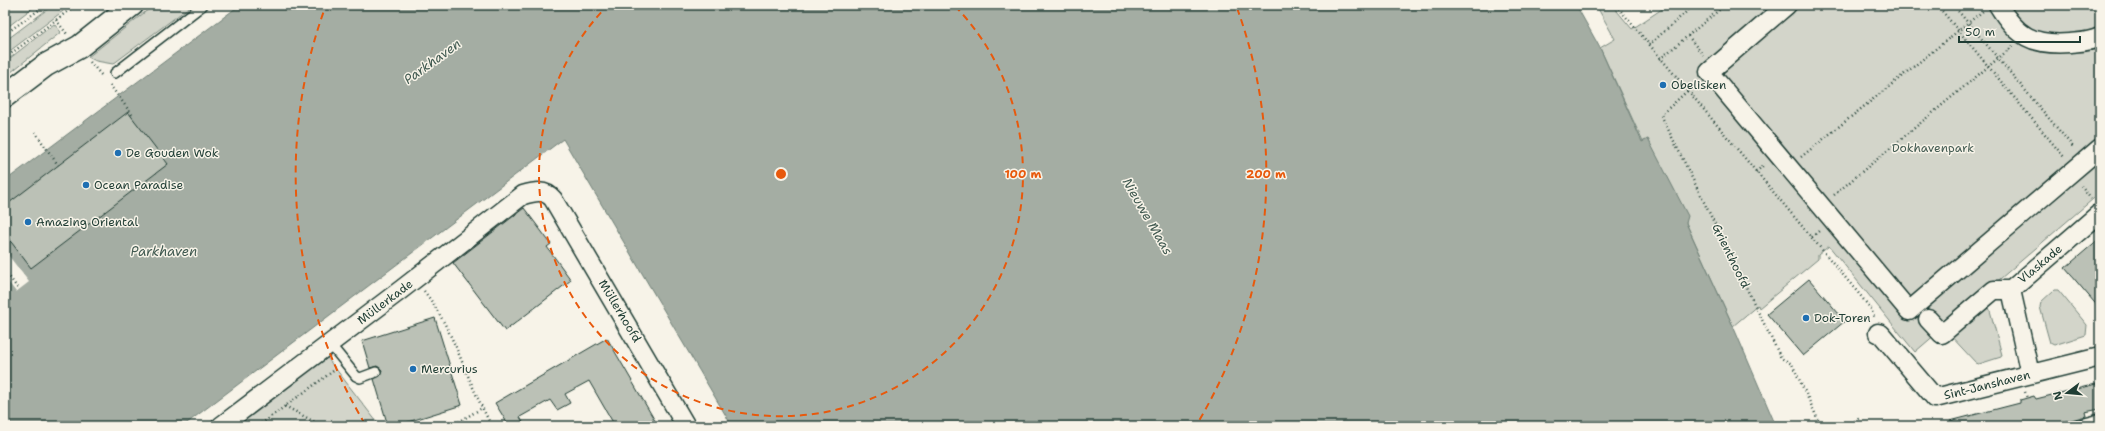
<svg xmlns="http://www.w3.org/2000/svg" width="2105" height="431" viewBox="0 0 2105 431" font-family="'Shantell Sans',sans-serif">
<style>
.green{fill:#d3d5ca;stroke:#79897f}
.water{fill:#a4ada3;stroke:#6f8077}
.pier{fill:#f7f3e8}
.building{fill:#bbc1b6;stroke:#1f3d34}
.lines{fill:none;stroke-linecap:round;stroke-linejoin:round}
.lane-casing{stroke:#1f3d34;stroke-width:12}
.street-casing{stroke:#1f3d34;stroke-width:21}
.secondary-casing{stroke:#1f3d34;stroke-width:25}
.path{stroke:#1f3d34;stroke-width:2.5;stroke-dasharray:1 3;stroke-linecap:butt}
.lane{stroke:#f7f3e8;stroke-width:9}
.street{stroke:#f7f3e8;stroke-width:18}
.secondary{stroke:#f7f3e8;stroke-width:22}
.ring{fill:none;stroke:#e8590c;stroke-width:2;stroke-dasharray:7 5}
.poi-dot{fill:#1f6fb2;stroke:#f7f3e8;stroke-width:1.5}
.labels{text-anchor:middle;stroke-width:3;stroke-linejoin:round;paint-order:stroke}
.poi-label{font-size:12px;fill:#1f3d34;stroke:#f7f3e8;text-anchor:start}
.park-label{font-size:12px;fill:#435b52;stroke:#f7f3e8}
.street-label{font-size:12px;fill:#1f3d34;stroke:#f7f3e8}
.water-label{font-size:13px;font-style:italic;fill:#405950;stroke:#f7f3e8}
.centre{fill:#e8590c;stroke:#f7f3e8;stroke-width:2}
.ring-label{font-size:12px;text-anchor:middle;font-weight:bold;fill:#e8590c;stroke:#f7f3e8;stroke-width:3;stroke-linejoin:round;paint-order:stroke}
</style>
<rect width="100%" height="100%" fill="#f7f3e8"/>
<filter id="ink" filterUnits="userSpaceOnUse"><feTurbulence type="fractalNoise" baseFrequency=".025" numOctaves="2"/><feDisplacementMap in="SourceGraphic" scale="8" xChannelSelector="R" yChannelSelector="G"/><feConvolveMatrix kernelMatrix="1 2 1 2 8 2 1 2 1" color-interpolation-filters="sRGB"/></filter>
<g filter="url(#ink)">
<path class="green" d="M5 5H36L5 29Z
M53 5H71L7 53 5 50V41Z
M154 5H192L113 64 96 61 88 57Z
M1596 5H1612L1632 29 1668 5H2100V193L1915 352 1829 246 1818 255V259L1759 308 1758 305 1733 326 1648 139 1643 142 1600 48 1615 39Z
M54 24 61 32 5 77V62Z
M2054 290H2058L2087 325 2086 335 2054 345 2050 343 2040 307 2041 302Z
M1988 303 2002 355 2001 357 1979 364 1976 363 1949 334Z
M325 355 380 426H235Z"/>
<path class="water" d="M240 5H1576L1600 48 1642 142 1648 139 1688 216 1686 223 1733 326 1776 426H732L563 139 183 426H5V181Z"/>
<path class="pier" d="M5 251 29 282 16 292 5 278Z"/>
<path class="building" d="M128 112 168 164 31 268 5 234V206Z
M524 208 551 244 547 247 571 280 505 331 453 263Z
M2100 238V309L2065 268Z
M1809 279 1845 321 1803 356 1767 314Z
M435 318 462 405 395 426H388L374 379 380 376 382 370 377 366 370 368 362 341Z
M607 338 658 426H615L589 381 565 394 570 403 557 410 550 400 520 417 525 426H509L495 403Z
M2100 383V409L2085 412 2086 416 2049 426H1950V421L2020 403V400L2034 396 2036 399Z"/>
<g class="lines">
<defs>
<path id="lane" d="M115 73 203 5
M330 344 356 376 360 378 376 372
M2073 426 2100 419"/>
<path id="street" d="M1787 5 1709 72 1909 311 2100 148
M1998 5C2017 36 2032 46 2070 43 2080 42 2090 42 2100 37
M1928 319 1942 334 1994 290H2011
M1878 333 1881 334 1935 398 2100 357
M2030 374 2011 290 2100 213
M221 426 402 289 523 195C534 192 545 189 553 199L686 426"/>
<path id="secondary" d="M5 96 46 65 79 47 132 5"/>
</defs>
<use href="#lane" class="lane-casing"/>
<use href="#street" class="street-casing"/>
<use href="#secondary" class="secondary-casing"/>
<path class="path" d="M1616 5 1860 295 1871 309 1874 317
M1937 5 2064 157
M1953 5 2074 148
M56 20 67 34
M5 34 46 5
M1688 36 1703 55
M1649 45 1694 5
M5 58 76 5
M1660 59 1725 5
M90 62 103 77
M1696 83 1661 115 1781 358 1792 364 1821 426
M110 85 133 116 132 117
M35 132 58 165
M1801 157 1983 11
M1756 172 1765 164
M2081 186 2091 199
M1834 195 2013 46
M1812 237 1820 230
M5 271 19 290
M424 291C455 331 467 383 492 426
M2025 392 2027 398
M285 406 322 426
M258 426 336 369
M452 426 482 408
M1848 426 1859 418"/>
<use href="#lane" class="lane"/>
<use href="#street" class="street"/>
<use href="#secondary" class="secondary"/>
</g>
</g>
<g class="ring">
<path d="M955 6A242 242 0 1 1 607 6"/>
<path d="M365 424A485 485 0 0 1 325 8M1237 8A485 485 0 0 1 1197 424"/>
</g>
<g class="poi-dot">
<circle cx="1663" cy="85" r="4"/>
<circle cx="118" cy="153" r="4"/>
<circle cx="86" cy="185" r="4"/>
<circle cx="28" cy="222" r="4"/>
<circle cx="1806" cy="318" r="4"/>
<circle cx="413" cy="369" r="4"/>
</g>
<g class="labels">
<g class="poi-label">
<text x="1671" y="89">Obelisken</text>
<text x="126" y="157">De Gouden Wok</text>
<text x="94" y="189">Ocean Paradise</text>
<text x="36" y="226">Amazing Oriental</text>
<text x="1814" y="322">Dok-Toren</text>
<text x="421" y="373">Mercurius</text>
</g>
<g class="park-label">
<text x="1933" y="152">Dokhavenpark</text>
</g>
<g class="street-label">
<text transform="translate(1731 256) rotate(64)" y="4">Grienthoofd</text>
<text transform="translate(2040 264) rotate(-40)" y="4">Vlaskade</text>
<text transform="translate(385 302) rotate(-37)" y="4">Müllerkade</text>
<text transform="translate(620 311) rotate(59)" y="4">Müllerhoofd</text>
<text transform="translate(1987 385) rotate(-14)" y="4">Sint-Janshaven</text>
</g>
<g class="water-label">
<text transform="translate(432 61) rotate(-36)" y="5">Parkhaven</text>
<text transform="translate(1148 216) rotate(60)" y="5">Nieuwe Maas</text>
<text x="164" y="256">Parkhaven</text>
</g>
</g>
<circle cx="781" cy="174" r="6" class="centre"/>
<g class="ring-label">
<text x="1023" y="178">100 m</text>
<text x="1266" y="178">200 m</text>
</g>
<rect width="2105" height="431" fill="none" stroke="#f7f3e8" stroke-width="20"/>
<rect x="10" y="10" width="2085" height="411" fill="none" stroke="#1f3d34" stroke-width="1.5" filter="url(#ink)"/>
<g transform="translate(2067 393) rotate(254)" stroke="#f7f3e8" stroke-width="3" paint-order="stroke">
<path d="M0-3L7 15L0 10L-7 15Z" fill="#1f3d34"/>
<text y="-6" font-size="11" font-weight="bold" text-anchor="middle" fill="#1f3d34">N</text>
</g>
<path d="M1959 36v6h121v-6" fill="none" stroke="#1f3d34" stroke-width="2"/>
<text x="1965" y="36" font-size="12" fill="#1f3d34" stroke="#f7f3e8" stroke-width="3" paint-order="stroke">50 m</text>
</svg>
